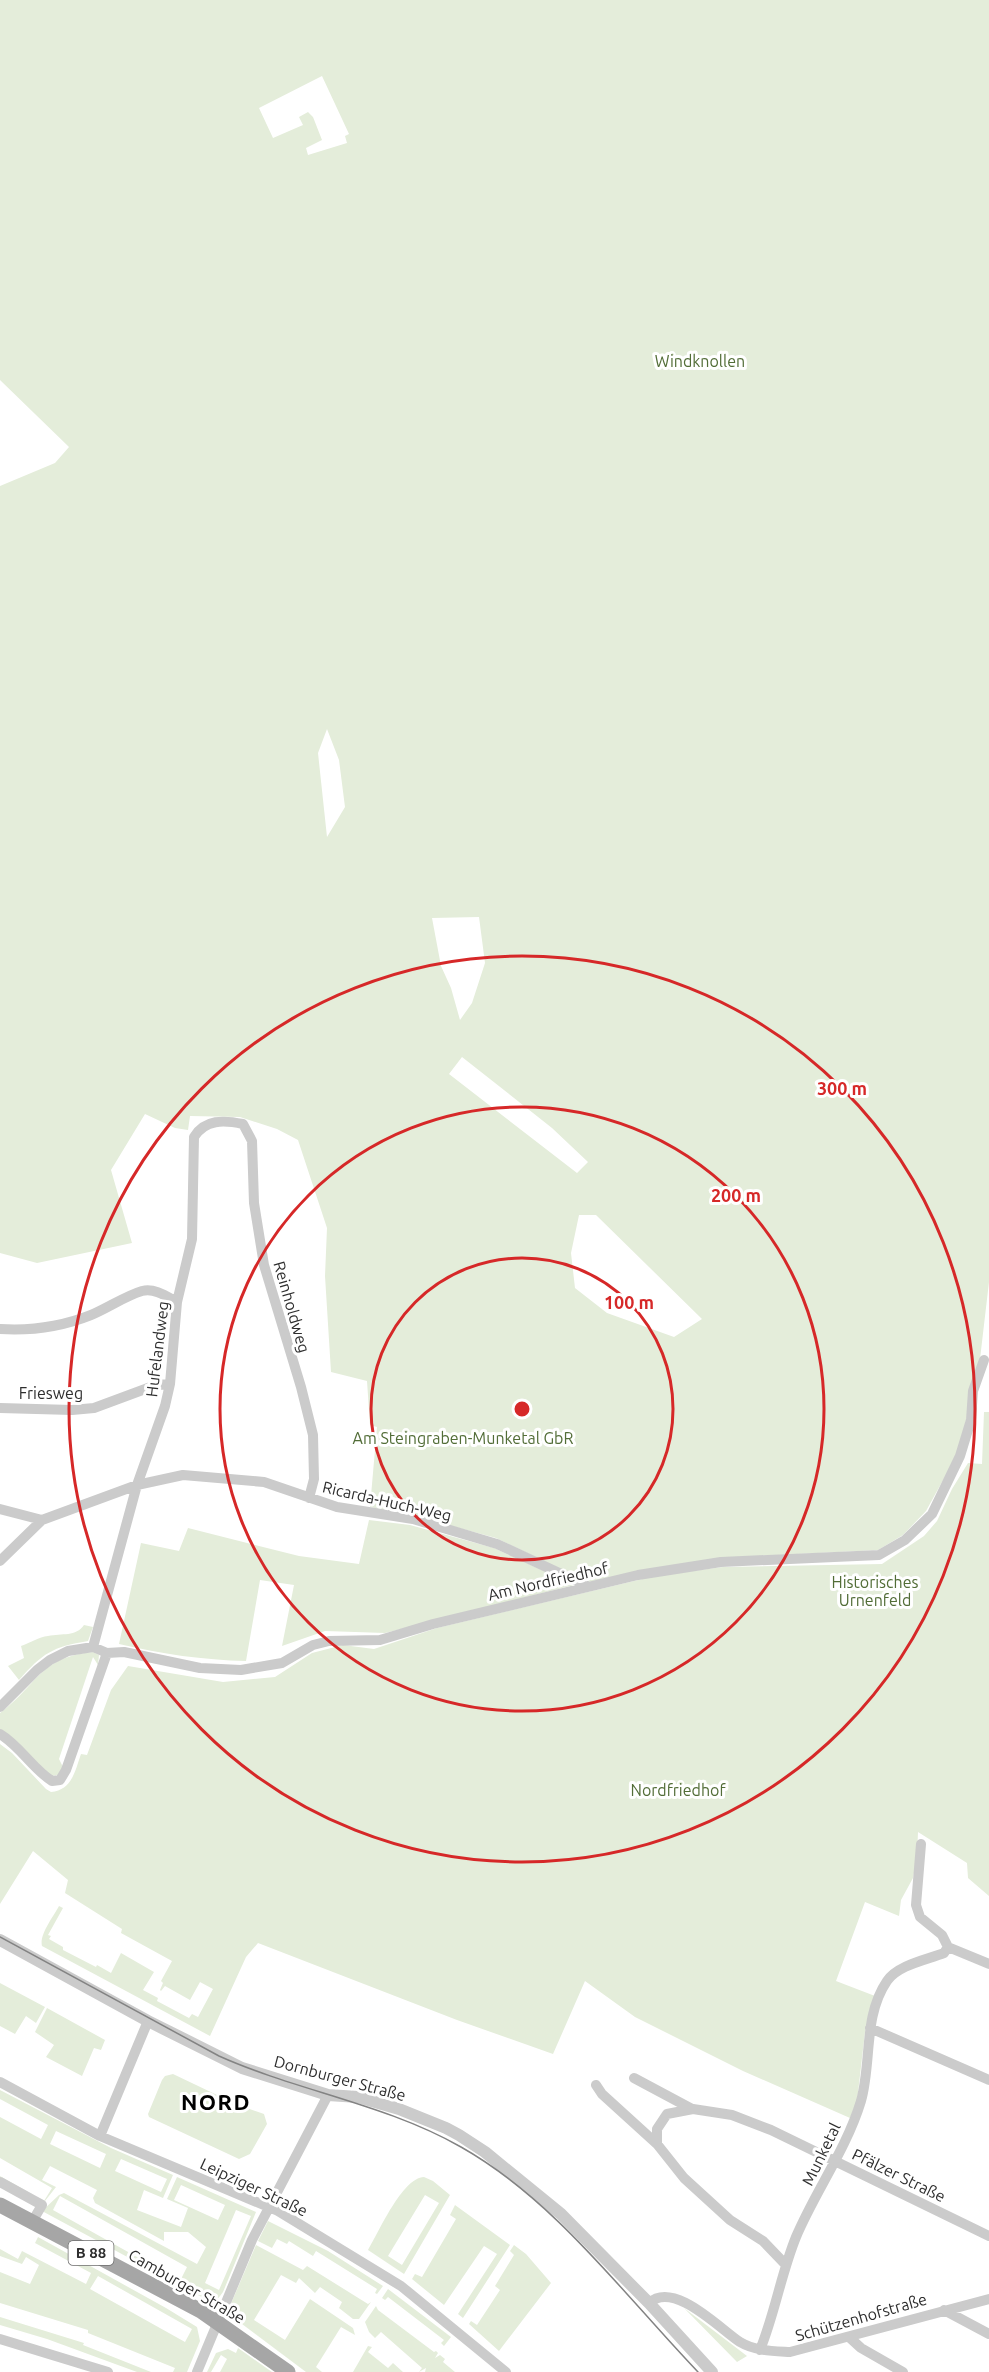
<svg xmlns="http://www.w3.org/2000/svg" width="989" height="2372" viewBox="0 0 989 2372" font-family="Ubuntu,sans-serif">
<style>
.green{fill:#e4edda;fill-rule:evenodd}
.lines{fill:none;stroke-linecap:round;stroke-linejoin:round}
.minor{stroke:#cbcbcb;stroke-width:10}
.tertiary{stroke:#cbcbcb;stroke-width:12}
.primary{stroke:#a6a6a6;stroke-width:15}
.tram{stroke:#838383;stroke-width:1.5}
.ring{fill:none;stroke:#d62828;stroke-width:3}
.labels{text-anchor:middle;stroke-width:6;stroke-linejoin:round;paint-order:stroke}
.shield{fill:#fff;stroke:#6d6d6d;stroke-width:1.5}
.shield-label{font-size:15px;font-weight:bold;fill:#2e2e2e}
.park-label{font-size:16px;fill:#526d37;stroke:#fff}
.street-label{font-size:16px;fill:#2e2e2e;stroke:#fff}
.district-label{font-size:22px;font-weight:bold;letter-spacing:1.5px;fill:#000;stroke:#fff}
.centre{fill:#d62828;stroke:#fff;stroke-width:3}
.ring-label{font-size:18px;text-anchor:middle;font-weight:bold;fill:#d62828;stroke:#fff;stroke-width:6;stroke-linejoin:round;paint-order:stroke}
</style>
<rect width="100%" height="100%" fill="#fff"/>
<path class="green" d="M0 0H989V1282L980 1359 959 1451 926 1511 903 1535 878 1550 720 1558 588 1582 496 1538 415 1516 370 1507 377 1427 370 1425 367 1381 331 1372 325 1276 327 1228 298 1140 277 1129 240 1117 190 1116 188 1130 175 1128 145 1114 111 1170 132 1243 37 1263 0 1253V486L55 463 69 447 0 380ZM322 76 349 134 345 136 347 143 308 155 306 148 322 140 313 117 308 112 299 117 303 125 273 138 259 108ZM327 729 339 760 345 807 327 837 318 753ZM479 917 485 963 472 1003 460 1020 451 988 441 966 432 918ZM462 1057 552 1128 588 1162 577 1173 449 1074ZM579 1215H596L702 1319 674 1337 607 1313 575 1288 571 1253Z
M984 1412H989V1896L968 1878 967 1863 918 1832 917 1857 913 1878 901 1900 899 1916 865 1902 836 1981 875 1996 865 2032 857 2101 850 2118 743 2071 635 2017 585 1981 553 2054 457 2020 258 1943 246 1957 210 2036 42 1946C39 1935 53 1917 59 1906L63 1908 48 1935 51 1936 49 1939 63 1947V1950L96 1967 97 1965 111 1973 121 1953 154 1972 143 1990 158 1998 157 2001 189 2018 192 2014 198 2017 213 1989 200 1982 190 2000 165 1986 161 1991 160 1990 163 1983 161 1981 172 1961 121 1933 122 1929 65 1893 68 1880 33 1851 0 1904V1744L12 1753 46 1789 51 1792C72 1790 75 1771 81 1754L87 1755 111 1690 128 1666 223 1682 275 1677 312 1653 343 1645 374 1649 437 1628 655 1576 723 1567 882 1564 924 1536 937 1521 952 1489 968 1463 982 1464Z
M369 1520 410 1525 494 1548 574 1585 385 1633 325 1631 282 1646 294 1585 260 1580 246 1661C203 1660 162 1654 119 1644L141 1543 179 1551 188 1528 299 1556 359 1564Z
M84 1625 93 1627 88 1641C52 1647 43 1653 19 1680L8 1666 24 1658 21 1646C30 1643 39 1637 48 1636 62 1633 76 1637 84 1625Z
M93 1652 99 1655 98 1665 93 1657 59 1759 64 1769 59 1775 51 1776 0 1730V1713C37 1686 39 1657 93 1652Z
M0 1983 45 2007 36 2023 26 2016 15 2034 0 2026Z
M47 2008 105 2040 101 2050 94 2048 82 2076 46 2057 54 2045 35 2032Z
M173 2074 238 2105 264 2114 267 2124 250 2154 239 2159 149 2117 148 2114 162 2080 165 2076Z
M0 2090 111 2148 173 2175 163 2198 144 2190 137 2210 181 2227 188 2208 167 2199 177 2177 256 2212 223 2292 217 2300 209 2301 42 2211 59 2195 64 2193 197 2264 206 2247 188 2232H164V2241L95 2203 93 2198 97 2190 50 2166 42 2180 56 2187 45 2201 0 2178V2176L44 2201 52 2188 0 2158V2117L41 2139 48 2125 0 2099ZM56 2131 106 2154 100 2168 50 2144ZM121 2159 167 2179 161 2192 115 2171ZM181 2185 225 2205 218 2220 174 2200ZM60 2196 187 2267 180 2281 53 2210ZM236 2210 251 2216 219 2290 205 2283Z
M424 2177 433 2181 450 2195 404 2274 368 2250C379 2232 402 2178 424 2177ZM425 2195 439 2203 402 2265 388 2256Z
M455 2205 510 2245 463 2318 458 2314 497 2254 484 2246 444 2305 412 2279 415 2274 422 2277 456 2219 450 2215Z
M268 2221 328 2251 383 2286 377 2294 375 2293 377 2289 316 2251 313 2256 289 2241 287 2244 277 2239 272 2248 258 2241Z
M38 2237 166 2308 197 2327 200 2341 187 2372H173L175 2368 88 2333V2330L0 2303V2272L30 2284 39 2265 26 2257 22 2264 0 2256V2249L18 2259 22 2251 86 2284 91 2273 35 2243ZM98 2276 192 2329 185 2342 90 2289Z
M256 2245 303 2270 307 2266 368 2304 371 2302 359 2319H353L339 2308 342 2302 320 2287 315 2293 299 2278 296 2283 281 2275 254 2320 285 2340 310 2299 353 2328 355 2335 341 2327 316 2367 322 2372H306L238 2321 236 2310 230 2306Z
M514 2245 526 2254 551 2283 499 2351 469 2324 471 2321 477 2325 500 2290 495 2286 514 2255 510 2251Z
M388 2289 451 2337 444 2346 441 2343 444 2340 388 2297 385 2300 382 2298Z
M376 2306 378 2310 434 2352 436 2351 438 2353 435 2358 440 2355 445 2359 443 2362 455 2372H425L426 2368 419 2372 422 2368 381 2332 375 2338 369 2332 365 2322Z
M684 2308 747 2356 737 2362Z
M0 2317 84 2343 83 2345 151 2372H137L47 2339 0 2325Z
M368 2346 372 2347 368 2352 388 2368 393 2363 403 2372H353Z
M238 2348 272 2372H220L227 2359 221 2355 211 2372H207L216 2353 228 2349 236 2353Z"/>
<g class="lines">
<path class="minor" d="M0 1329C32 1331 61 1327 91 1315 108 1308 125 1296 142 1291 155 1288 166 1296 177 1302
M0 1408 72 1410 94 1408 156 1385 170 1384
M0 1509 42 1520 137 1485 183 1475 264 1482 337 1507 413 1519 497 1544 587 1586
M0 1561 42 1520
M93 1647 137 1485 165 1406 170 1384 177 1302 192 1239 194 1137C205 1119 224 1120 243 1124L252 1141 254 1203 264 1265 301 1387 313 1435 314 1479 309 1498
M0 1707 37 1670 50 1660 68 1651 93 1647 107 1653 124 1652 200 1668 241 1670 282 1663 313 1645 329 1641 380 1640 433 1624 638 1575 721 1562 879 1555 905 1540 932 1514 960 1456 971 1420 973 1391 984 1360
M0 1734C20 1746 33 1769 52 1781L60 1780 66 1770 107 1653
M921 1844 916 1905 920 1917 942 1935 948 1947
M948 1947 989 1964
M870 2028 989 2080
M634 2078 692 2109
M0 2082 100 2136 278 2211 401 2286 506 2372
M596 2085 602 2094 657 2144 684 2178 730 2220 763 2241 786 2265
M100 2136 148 2021
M657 2144V2129L667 2114 693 2109 732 2115 771 2130 989 2236
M0 2182 42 2205 32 2222
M649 2303C674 2280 720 2329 740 2342 755 2351 773 2351 790 2352L989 2299
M944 2310 989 2334
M849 2337 861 2348 903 2372
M0 2339 108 2372
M760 2350C775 2313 781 2274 796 2237 816 2190 846 2150 861 2101 872 2062 863 2016 887 1981 898 1965 926 1960 944 1953L948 1947
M197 2372 252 2240 328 2095"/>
<path class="tertiary" d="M0 1940 148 2021 242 2068 328 2095 358 2097 399 2109 446 2128 459 2135 485 2152 561 2214 649 2303 712 2372"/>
<path class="primary" d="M0 2205 201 2311 288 2372"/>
<path class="tram" d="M0 1937 219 2056C297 2091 386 2104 461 2147 555 2200 625 2296 698 2372"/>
</g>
<g class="ring">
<circle cx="522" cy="1409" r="151"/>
<circle cx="522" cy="1409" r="302"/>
<circle cx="522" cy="1409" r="453"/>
</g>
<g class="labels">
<rect class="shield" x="68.5" y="2241" width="45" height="24" rx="4.5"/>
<g class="shield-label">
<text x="91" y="2258">B 88</text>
</g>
<g class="park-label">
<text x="700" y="367">Windknollen</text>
<text x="463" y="1444">Am Steingraben-Munketal GbR</text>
<text x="875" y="1588">Historisches<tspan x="875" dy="18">Urnenfeld</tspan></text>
<text x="678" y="1796">Nordfriedhof</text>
</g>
<g class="street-label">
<text transform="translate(292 1307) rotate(74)" y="6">Reinholdweg</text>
<text transform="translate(157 1349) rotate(-83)" y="6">Hufelandweg</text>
<text x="51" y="1399">Friesweg</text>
<text transform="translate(387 1501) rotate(13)" y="6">Ricarda-Huch-Weg</text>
<text transform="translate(548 1581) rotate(-13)" y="6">Am Nordfriedhof</text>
<text transform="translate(340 2078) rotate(15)" y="6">Dornburger Straße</text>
<text transform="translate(821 2154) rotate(-64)" y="6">Munketal</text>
<text transform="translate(899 2175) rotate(26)" y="6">Pfälzer Straße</text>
<text transform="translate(254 2187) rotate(25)" y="6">Leipziger Straße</text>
<text transform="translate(187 2286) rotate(30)" y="6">Camburger Straße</text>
<text transform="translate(861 2317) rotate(-16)" y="6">Schützenhofstraße</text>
</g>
<g class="district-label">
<text x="216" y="2110">NORD</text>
</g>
</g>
<circle cx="522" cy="1409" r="9" class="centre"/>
<g class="ring-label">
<text x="842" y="1095">300 m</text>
<text x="736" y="1202">200 m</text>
<text x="629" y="1309">100 m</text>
</g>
</svg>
